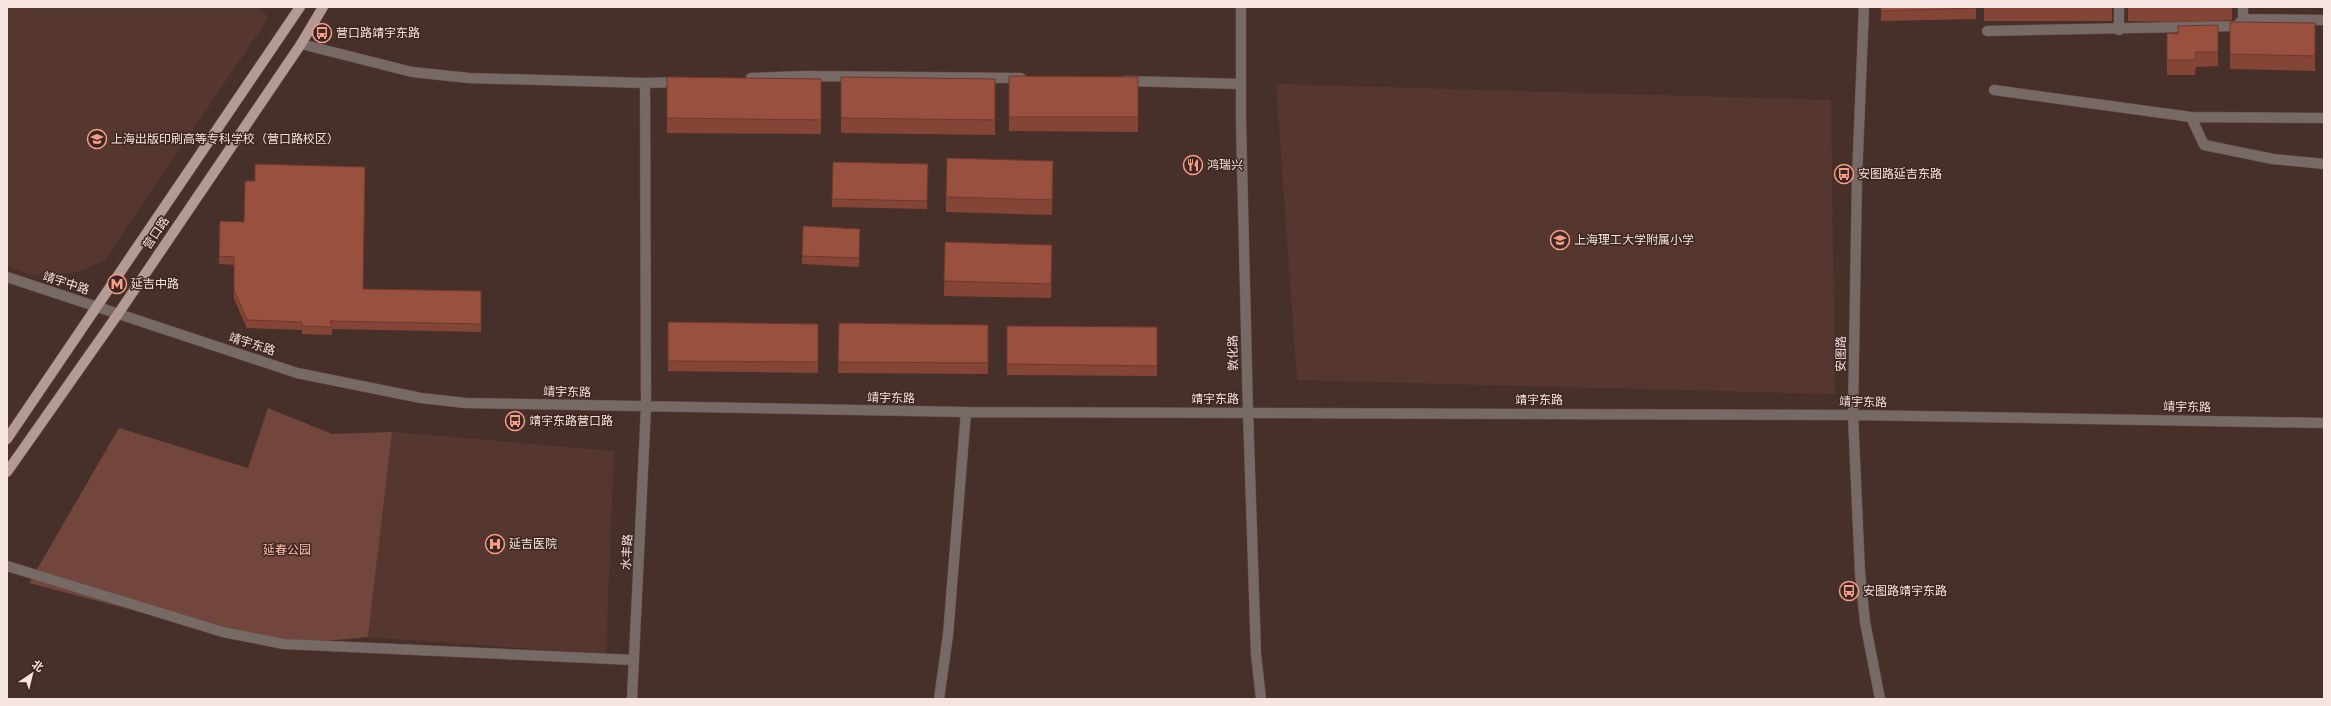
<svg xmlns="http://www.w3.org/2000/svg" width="2331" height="706" viewBox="0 0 2331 706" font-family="Ubuntu,'Noto Sans SC',sans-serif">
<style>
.built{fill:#56372f}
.park{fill:#72463c}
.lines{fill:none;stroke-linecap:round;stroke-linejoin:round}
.minor-casing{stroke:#644d47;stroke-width:11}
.major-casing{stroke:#644d47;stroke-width:11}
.minor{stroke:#766966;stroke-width:10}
.major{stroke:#b39a94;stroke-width:10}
.wall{fill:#844536}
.building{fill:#99503f;stroke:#6b382c}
.labels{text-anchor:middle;stroke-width:3;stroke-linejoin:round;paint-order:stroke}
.poi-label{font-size:12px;fill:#f5e4e0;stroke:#3e2621;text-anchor:start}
.street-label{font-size:12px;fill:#f5e4e0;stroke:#3e2621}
.park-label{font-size:12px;fill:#fdbcad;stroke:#3e2621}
</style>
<rect width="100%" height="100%" fill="#48302a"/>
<path class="built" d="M7 7H256L269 17 104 261 74 273 33 275 7 266Z
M1276 84 1831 100 1835 394 1297 380Z
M392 432 614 451 606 654 368 637Z"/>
<path class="park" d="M268 408 332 434 392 432 368 637 314 642 228 635 29 583 119 428 248 468Z"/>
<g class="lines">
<defs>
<path id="minor" d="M1241 7V122L1248 412 1256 654 1261 699
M1864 7 1857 177 1853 415 1860 573 1865 622 1880 699
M2119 7V30
M2243 7V19L2324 20
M1987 31 2237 26 2243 19
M301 44 412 72 469 78 645 83 679 82
M751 78 807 76 1021 78
M1125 81 1241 84
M1994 90 2191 117 2324 118
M2191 117 2204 145 2273 159 2324 164
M7 277 297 373 421 398 465 403 966 412 1853 415 2324 423
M7 566 223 632 284 644 634 660
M632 699 646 407 645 83
M939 699 948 635 966 412"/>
<path id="major" d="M7 439 300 7
M7 472 118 314 301 44 323 7"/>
</defs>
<use href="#minor" class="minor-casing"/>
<use href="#major" class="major-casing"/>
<use href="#minor" class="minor"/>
<use href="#major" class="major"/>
</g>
<path class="wall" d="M1881 7 1976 8V19L1881 21Z
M1984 7H2112V21H1984Z
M2128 7H2232V20L2180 22 2128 21Z
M2230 22 2315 38V71L2230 69Z
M2218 25V66L2196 67 2195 75H2167V33L2178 34Z
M1009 76 1138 77V132L1009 131Z
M667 77 821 79V134L667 133Z
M841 77 995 79V135L841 133Z
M833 162 928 164 927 209 832 207Z
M1053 176 1052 215 946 212V197Z
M220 221 244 222 363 289 481 291V332L332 329V335L302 334V330L247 328 234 299V265L219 264Z
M860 237 859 267 802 264V256Z
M945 242 1052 260 1051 298 944 296Z
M668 322 818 324V373L668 371Z
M839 323 988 325V374L838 373Z
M1007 326 1157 327V376L1007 375Z"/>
<path class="building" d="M1881 7H1976V8L1881 11Z
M2230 22 2315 23V56L2230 54Z
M2218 25V52H2196L2195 60H2167V33L2178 34V26Z
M1009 76 1138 77V117H1009Z
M667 77 821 79V120L667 118Z
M841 77 995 79V120L841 118Z
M947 158 1053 161 1052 200 946 197Z
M833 162 928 164 927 201 832 199Z
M255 164 365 167 363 289 481 291V324L330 321 332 327 302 326V322L247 320 234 290V257L219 256 220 221 244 222 245 181H255Z
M803 226 860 229 859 258 802 256Z
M945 242 1052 245 1051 284 944 281Z
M668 322 818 324V362L668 361Z
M839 323 988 325V363L838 362Z
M1007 326 1157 327V366L1007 364Z"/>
<defs>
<symbol id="bus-ring" viewBox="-11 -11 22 22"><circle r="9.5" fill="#3e2621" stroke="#f49e8a" stroke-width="1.5"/><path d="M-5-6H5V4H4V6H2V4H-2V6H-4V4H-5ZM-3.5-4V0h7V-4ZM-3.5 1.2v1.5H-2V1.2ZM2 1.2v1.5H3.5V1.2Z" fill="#f49e8a"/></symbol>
<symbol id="university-ring" viewBox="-11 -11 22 22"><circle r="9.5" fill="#3e2621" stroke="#f49e8a" stroke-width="1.5"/><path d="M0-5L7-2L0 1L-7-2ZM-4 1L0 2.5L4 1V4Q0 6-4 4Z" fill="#f49e8a"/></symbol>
<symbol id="restaurant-ring" viewBox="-11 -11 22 22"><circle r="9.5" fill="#3e2621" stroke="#f49e8a" stroke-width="1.5"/><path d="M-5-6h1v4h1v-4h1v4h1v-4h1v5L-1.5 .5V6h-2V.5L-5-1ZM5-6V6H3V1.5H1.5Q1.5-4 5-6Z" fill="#f49e8a"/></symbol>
<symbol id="school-ring" viewBox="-11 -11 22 22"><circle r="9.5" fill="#3e2621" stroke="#f49e8a" stroke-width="1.5"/><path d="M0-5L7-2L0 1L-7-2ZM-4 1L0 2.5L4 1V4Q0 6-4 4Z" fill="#f49e8a"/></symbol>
<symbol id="metro-ring" viewBox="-11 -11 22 22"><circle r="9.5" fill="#3e2621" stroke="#f49e8a" stroke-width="1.5"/><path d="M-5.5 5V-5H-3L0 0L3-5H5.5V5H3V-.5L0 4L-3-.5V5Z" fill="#f49e8a"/></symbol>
<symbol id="hospital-ring" viewBox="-11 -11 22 22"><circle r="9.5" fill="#3e2621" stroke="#f49e8a" stroke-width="1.5"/><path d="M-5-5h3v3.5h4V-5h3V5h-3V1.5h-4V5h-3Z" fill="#f49e8a"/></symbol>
</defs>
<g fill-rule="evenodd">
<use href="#bus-ring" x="311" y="22" width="22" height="22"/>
<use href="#university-ring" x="86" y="128" width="22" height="22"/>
<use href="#restaurant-ring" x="1182" y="154" width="22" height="22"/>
<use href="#bus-ring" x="1833" y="163" width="22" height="22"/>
<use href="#school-ring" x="1549" y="229" width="22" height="22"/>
<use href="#metro-ring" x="106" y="273" width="22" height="22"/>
<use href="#bus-ring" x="504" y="410" width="22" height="22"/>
<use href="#hospital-ring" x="484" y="533" width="22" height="22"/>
<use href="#bus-ring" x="1838" y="580" width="22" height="22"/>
</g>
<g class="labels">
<g class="poi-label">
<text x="336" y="37">营口路靖宇东路</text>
<text x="111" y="143">上海出版印刷高等专科学校（营口路校区）</text>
<text x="1207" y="169">鸿瑞兴</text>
<text x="1858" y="178">安图路延吉东路</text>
<text x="1574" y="244">上海理工大学附属小学</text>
<text x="131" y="288">延吉中路</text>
<text x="529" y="425">靖宇东路营口路</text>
<text x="509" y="548">延吉医院</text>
<text x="1863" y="595">安图路靖宇东路</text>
</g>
<g class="street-label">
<text transform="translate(156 233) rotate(-56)" y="4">营口路</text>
<text transform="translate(66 283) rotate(18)" y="4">靖宇中路</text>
<text transform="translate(252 344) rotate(18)" y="4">靖宇东路</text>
<text transform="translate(1233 353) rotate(-91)" y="4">敦化路</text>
<text transform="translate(1841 354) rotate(-89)" y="4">安图路</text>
<text transform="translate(567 392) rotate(1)" y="4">靖宇东路</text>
<text transform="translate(891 398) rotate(1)" y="4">靖宇东路</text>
<text x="1215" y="403">靖宇东路</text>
<text x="1539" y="404">靖宇东路</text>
<text transform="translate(1863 402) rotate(1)" y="4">靖宇东路</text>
<text transform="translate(2187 407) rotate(1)" y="4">靖宇东路</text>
<text transform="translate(627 552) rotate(-87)" y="4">水丰路</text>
</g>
<g class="park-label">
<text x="287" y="554">延春公园</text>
</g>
</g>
<rect width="2331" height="706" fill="none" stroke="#f5e4e0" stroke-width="16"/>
<g transform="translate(32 674) rotate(35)" stroke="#3e2621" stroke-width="3" paint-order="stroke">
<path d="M0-3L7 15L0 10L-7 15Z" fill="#f5e4e0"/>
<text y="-6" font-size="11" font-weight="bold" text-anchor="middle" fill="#f5e4e0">北</text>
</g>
</svg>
